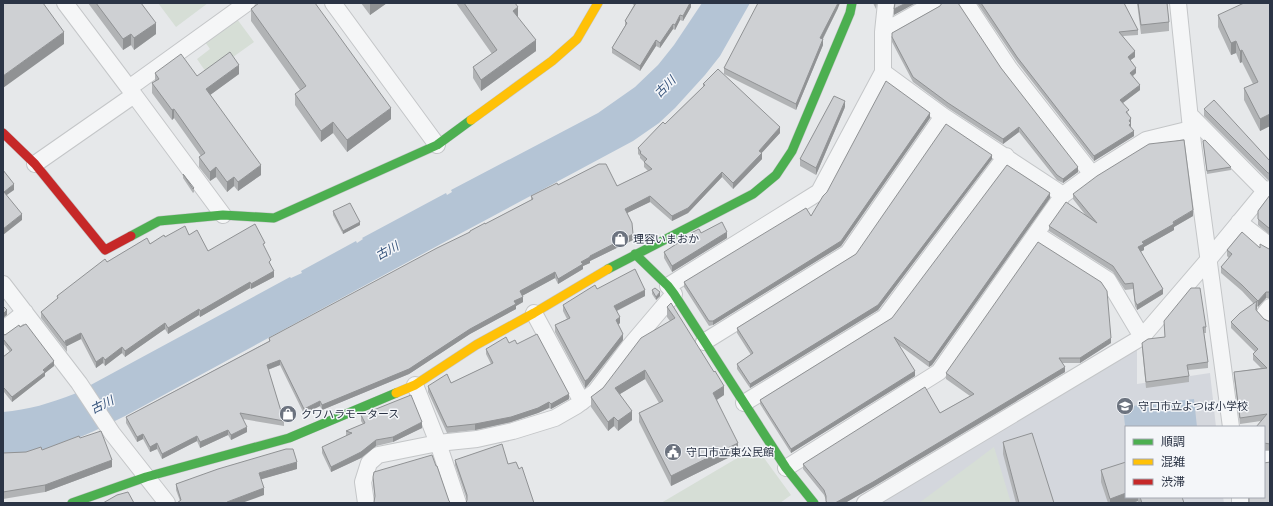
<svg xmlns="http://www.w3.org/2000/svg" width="1273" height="506" viewBox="0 0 1273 506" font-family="Jost,'Noto Sans JP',sans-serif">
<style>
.built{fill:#d4d7dd}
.green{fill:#d6ded6}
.water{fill:#b4c4d5}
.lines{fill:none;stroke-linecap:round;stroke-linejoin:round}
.street-casing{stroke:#c4c6c8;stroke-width:18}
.fast-casing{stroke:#c4c6c8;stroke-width:10}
.slow-casing{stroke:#c4c6c8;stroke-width:10}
.jam-casing{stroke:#c4c6c8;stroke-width:10}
.street{stroke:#f5f6f7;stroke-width:16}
.fast{stroke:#4caf50;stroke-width:9}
.slow{stroke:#ffc107;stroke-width:9}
.jam{stroke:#c62828;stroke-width:9}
.wall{fill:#b1b3b5}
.shaded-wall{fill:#909294}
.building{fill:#ced0d3;stroke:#909294}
.labels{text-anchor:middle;stroke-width:3;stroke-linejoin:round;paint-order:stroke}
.poi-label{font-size:11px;fill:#2b3445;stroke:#f4f6f9;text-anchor:start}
.water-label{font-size:12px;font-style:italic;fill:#34527a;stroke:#f4f6f9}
</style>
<rect width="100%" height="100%" fill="#e6e8ea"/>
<path class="built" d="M1137 347V384L1210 373 1216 427H1126V497H1223L1224 503H872Z"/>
<path class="green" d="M158 3H208L176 27Z
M237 19 254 42 208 75 197 59 210 49 205 42Z
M756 447 791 495 780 503H661Z
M994 447 1011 503H919Z"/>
<path class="water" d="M702 3H750L720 56 705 75 675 108 659 123 633 141 439 245 125 416C97 430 68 444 37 451 26 454 14 454 3 455V412C28 410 51 403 74 394L290 277 291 278 302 273 301 271 356 241 357 243 363 239 362 238 446 193 447 195 452 192 451 190 598 113 635 87 658 65 674 45Z
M1194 399 1197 427H1126V435L1123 407Z"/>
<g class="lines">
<defs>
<path id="street" d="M65 3 129 88 247 3
M333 3 437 145
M966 3 1009 68 1092 174
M1178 3 1191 129 1231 427
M883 32 935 3
M883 72 943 116 1063 195
M129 88 223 215
M1190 115 1265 191
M35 164 134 95
M1239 222 1270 246
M1036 234 1108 280 1142 337
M3 284 79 383 112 433 167 503
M668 286 819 192 883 72V32L886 3
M1270 307 1265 313 1270 318
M534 313 582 402
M3 330 25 312
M704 342 848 253 943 116
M415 385 438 443 458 503
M744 403 885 317 1006 156
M1264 459H1270
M786 468 939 372 1063 195 1092 174 1146 140 1191 129
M1240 497V503
M366 503 363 482 369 463 378 455 438 443 477 439 513 431 555 418 576 406 595 392 629 347 674 294
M865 503 1142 337 1209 259 1265 191 1270 189"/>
<path id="fast" d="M131 236 159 221 223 215 274 218 437 145 471 120
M635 254 668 286 674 294 786 468 814 503
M608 269 753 194 776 175 792 151 850 13 852 3
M72 503 146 477 289 438 396 393"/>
<path id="slow" d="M471 120 552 61 577 39 598 3
M396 393 415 385 476 345 534 313 608 269"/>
<path id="jam" d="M3 133 35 164 105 250 131 236"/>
</defs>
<use href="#street" class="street-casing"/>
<use href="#fast" class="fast-casing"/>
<use href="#slow" class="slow-casing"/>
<use href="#jam" class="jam-casing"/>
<use href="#street" class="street"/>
<use href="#fast" class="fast"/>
<use href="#slow" class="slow"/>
<use href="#jam" class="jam"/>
</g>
<path class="wall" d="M88 3H141L156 34 134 50 131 45 123 50Z
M361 3H387L370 15Z
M456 3H515L518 18 536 51 481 91 473 78V67L492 54Z
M631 3H691V7L683 21 680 20 675 30 673 29 660 48 656 46 640 71 612 53V48L625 26V21L634 5Z
M873 3H877L876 9Z
M977 3H1124L1138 30V35L1123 36 1135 57 1130 60 1136 73 1133 76 1140 90 1123 103 1129 115 1131 124V128L1134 136 1094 161 1017 62Z
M1137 3H1167L1169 22V31L1141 34Z
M1270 3V126L1260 131 1244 100V88L1253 84 1242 62 1240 63 1236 53 1231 55 1218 27V15Z
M940 6 1001 68 1078 172 1063 183 1057 180 1019 132 1003 144 948 108 913 82 892 42V33Z
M838 8 823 39V45L796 110 724 74V68Z
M251 9 391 119 347 152 333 133 321 142 295 105V94L300 90 251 21Z
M155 73 197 76 239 74 210 95 261 175 238 191 234 186 227 192 216 177 210 181 199 167V157L201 156 174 118 172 120 152 93V83L155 81Z
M703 84 780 133 761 153 762 159 733 189 722 177 688 213 672 221 650 202 627 213 633 240 590 261V263L583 266V269L558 284 555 278 522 296 523 302 516 306V309L470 334 409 374 322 410 320 406 304 414 280 365 268 370 284 421V426L243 419 247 432 231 440 228 435 200 448 197 441 162 459 157 449 150 452 143 439 137 442 126 423V417L269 341V338L470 232V231L485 224 531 200V196L558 185 617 186 648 171 644 167V162L640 158V156L638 154V148L665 124 703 87Z
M845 107 816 175 800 166V159Z
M1204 109 1270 161V180H1268L1204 116Z
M930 118 841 246 713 325 709 326 684 287V282L811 216Z
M1203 141 1231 167V170L1207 174Z
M992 159 878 310 750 388 737 369V364L751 355 737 333V328L856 254Z
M183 174 194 188V192L193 193 183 178Z
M1073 194 1193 216 1174 227V230L1144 247V250L1140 252 1163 294 1137 310 1135 306 1133 289 1125 290 1113 272 1049 231V226L1087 217 1073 199Z
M1270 195V235L1258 225V211Z
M1050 198 932 365 929 367 899 345 915 376 791 453 760 404V400L892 318Z
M333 211 360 225 343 234 333 215Z
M691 233 727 238 672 272 664 258V252L691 235Z
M189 235 208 251 265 248 271 266 274 277 251 289 250 288 200 317 199 315 168 334 165 329 125 357 122 353 105 366 103 363 96 368 81 339 67 346V352L41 318V312L57 300V296L107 262 165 237Z
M1260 247 1270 249V298H1266L1257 307 1256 310 1264 319 1268 321H1270V450H1264L1261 421 1240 424 1234 378V372L1261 368 1253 360V354L1255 352 1231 328V322L1254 304 1242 291 1221 273V267L1229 258 1227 256V250Z
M597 289 645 296 617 311 620 323 618 325 623 340 588 385 585 388 555 332V325L567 319 563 311V305Z
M652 290 660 296 656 300 652 294Z
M671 303 724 395 717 400 738 453 671 486 639 422V413L659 403 645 379 620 394 632 420 618 431 614 426 608 431 591 407V397L603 388 670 321 667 317V307Z
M1164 321 1206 327V333H1204L1208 362V368L1188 370 1189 376V382L1146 388 1142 348V343L1165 337Z
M3 334 54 366 45 373V376L12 402 4 392 3 393 10 352 3 343Z
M509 343 517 344 569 399 551 409 549 408 538 413 511 422 475 430 447 433 428 392V386L451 383 491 364 486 354V349Z
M1111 343 1080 363H1062L1065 372 873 487 845 503H826V500L824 495 803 469V464L940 413 970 396 946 379V373Z
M361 415 422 428 393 442 376 446 361 458 331 472 322 453V447L346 436V431L363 424 361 421Z
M80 438 112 467 45 492 3 499V453L26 452 42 450Z
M1003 442 1054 503H1016L1003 454Z
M455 460 508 464 519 469 467 500 455 465Z
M436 466 449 501 451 503H374L375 499 373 483V477Z
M297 469 261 479 264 495 180 501 176 490V484Z
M1101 470 1126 497H1182L1184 503H1138V501L1132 503H1108L1101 482Z"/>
<path class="shaded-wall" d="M371 3H387L370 15V4Z
M690 3H691V7L683 21V16Z
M838 3H840L838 8 820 44V38Z
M906 3H916L894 15V9Z
M518 7V18L513 11Z
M680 15V20L675 30V25Z
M156 23V34L134 50V38Z
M673 24V29L660 48V43Z
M64 32V44L3 88V76Z
M131 34V45L123 50V39Z
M823 39V45L796 110V104Z
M536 40V51L481 91V80Z
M656 40V46L640 71V66Z
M1236 41V53L1231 55V43Z
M1242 50V62L1240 63V51Z
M1135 51V57L1128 62V57Z
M239 65V74L206 98V89Z
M1136 68V73L1130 78V73Z
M1140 85V90L1120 105V100Z
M845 101V107L816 175V168Z
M391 108V119L347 152V140Z
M174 109V118L172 120V110Z
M930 113V118L841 246 713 325V321Z
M1270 114V126L1260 131V119Z
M1131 118V129L1129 130V121Z
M333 122V133L321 142V131Z
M780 127V133L759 156V151Z
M1019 127V132L1003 144V139Z
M1134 131V136L1094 161V156Z
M762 153V159L733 189V183Z
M992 155V159L878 310 750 388V384Z
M261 165V175L238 191V182Z
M216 167V177L210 181V172Z
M1078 167V172L1063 183V179Z
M722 172V177L688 213 672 221V216Z
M234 177V186L227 192V182Z
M14 184V190L4 197V192Z
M1050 193V198L932 365 929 367V362Z
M650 196V202L625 214V209Z
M1193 210V216L1174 227V230L1144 247V250L1138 253V247L1142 242Z
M22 214V220L3 235V229Z
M360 222V225L343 234V231Z
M727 232V238L672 272V266Z
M633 234V240L590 261V256Z
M590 257V263L583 266V269L558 284V279L581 262Z
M274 271V277L251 289V284Z
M555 272V278L520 297V291Z
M250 282V288L200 317V311Z
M1163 289V294L1137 310V305Z
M645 290V296L614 312V306Z
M660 292V296L656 300V297Z
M1266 292V298L1258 307V301Z
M523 297V302L516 306V309L470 334 409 374 322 410V405L470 329 514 301Z
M1257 301V308L1256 311V305Z
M199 309V315L168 334V328Z
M7 310V315L3 318V314Z
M620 317V323L616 326V320Z
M165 323V329L125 357V351Z
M81 333V339L67 346 65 341Z
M623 334V340L588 385 585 388V381Z
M1111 338V343L1080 363V358Z
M122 347V353L105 366V360Z
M103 357V363L96 368V362Z
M280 360V365L267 370V365Z
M54 361V366L45 373V376L12 402V397Z
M1065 367V372L873 487 845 503H835Z
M645 370V379L615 397V388Z
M915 371V376L791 453V449Z
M724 386V395L713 402V393Z
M4 388V392L3 393V389Z
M569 394V399L551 409V404Z
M320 401V406L304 414V409Z
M549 402V408L538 413 511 422 475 430V424Z
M632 411V420L618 431V421Z
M614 417V426L608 431V422Z
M422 422V428L393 442V437Z
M247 427V432L231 440V435Z
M228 430V435L200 448V442Z
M143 434V439L137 442V437Z
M197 436V441L162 459V454Z
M376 440V446L361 458 331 472V467Z
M157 443V449L150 452V447Z
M738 443V453L671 486V476Z
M112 460V467L45 492V485Z
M297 462V469L259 480V473Z
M264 488V495L242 503H227V502Z
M1126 493V497H1138V501L1132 503H1110V499Z"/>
<path class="building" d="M3 3H43L64 32 3 76Z
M96 3H141L156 23 134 38 131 34 123 39Z
M259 3H315L391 108 347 140 333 122 321 131 295 94 306 86 251 9Z
M464 3H515L518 7 513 11 536 40 481 80 473 67 497 50Z
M636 3H690L683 16 680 15 675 25 673 24 660 43 656 40 640 66 612 48 627 23 625 21Z
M758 3H838L820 38 823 39 796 104 724 68Z
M895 3H906L894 9Z
M942 3H958L1001 68 1078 167 1063 179 1057 175 1019 127 1003 139 948 103 913 77 892 37V33L940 6Z
M981 3H1124L1138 30 1119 32 1135 51 1128 57 1136 68 1130 73 1140 85 1120 100 1129 110 1126 112 1131 118 1129 121 1131 123 1129 125 1134 131 1094 156 1017 57Z
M1138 3H1167L1169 22 1141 25Z
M1244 3H1270V114L1260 119 1244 88 1258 82 1242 50 1240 51 1236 41 1231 43 1218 15Z
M230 52 239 65 206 89 261 165 238 182 234 177 227 182 216 167 210 172 199 157 205 153 174 109 172 110 152 83 159 79 155 73 181 54 197 76Z
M718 69 780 127 759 151 762 153 733 183 722 172 688 208 672 216 650 196 625 209 632 223 633 234 590 256V257L581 262 583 264 558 279 555 272 520 291 523 297 514 301 516 304 470 329 409 369 322 405 320 401 304 409 280 360 267 365 284 421 240 413 247 427 231 435 228 430 200 442 197 436 162 454 157 443 150 447 143 434 137 437 126 417 270 341 269 338 437 248 470 232V231L485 223V224L533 199 531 196 557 183 558 185 599 164H606L617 186 652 169 644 162 647 159 640 153 641 152 638 148 663 122 665 124 705 85 703 84Z
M886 81 930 113 841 241 713 321H709L684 282 806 208 811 216 823 196 827 192Z
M834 96 845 101 816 168 800 159Z
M1214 100 1270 161V173H1268L1204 109Z
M946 124 992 155 878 305 750 384 737 364 753 353 737 328 856 254Z
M1184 140 1193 210 1173 222 1174 224 1142 242 1144 244 1138 247 1163 289 1137 305 1135 301 1133 283 1125 284 1113 266 1049 226 1066 202 1097 223 1073 194 1097 176 1149 144Z
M1205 140 1231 167 1207 171 1203 141Z
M1007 165 1050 193 932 360 929 362 894 337 915 371 791 449 760 400 892 318Z
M3 170 14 184 4 192 22 214 3 229Z
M183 174 194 188 193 189Z
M1270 195V229L1258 219V211Z
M350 203 360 222 343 231 333 211Z
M722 222 727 232 672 266 664 252 692 234 691 233 699 229 701 233Z
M255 224 265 243 263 244 271 260 269 262 274 271 251 284 250 282 200 311 199 309 168 328 165 323 125 351 122 347 105 360 103 357 96 362 81 333 65 341 67 346 41 312 58 298 57 296 105 259 107 262 147 238 150 244 164 235 165 237 185 226 189 235 197 230 208 251Z
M1242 232 1260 248V244L1269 249H1270V292H1266L1258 301 1242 285 1221 267 1232 254 1227 250Z
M1038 242 1101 282 1107 291 1111 338 1080 358H1059L1065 367 873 482 835 503H827L826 501V496L824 490 803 464 925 387 940 413 974 394 946 373Z
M635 269 645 290 614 306 620 317 616 320 623 334 588 379 585 381 555 325 570 318 563 305 595 285 597 289Z
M655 288 660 292 656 297 652 290Z
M1191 288H1200L1206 327H1203L1208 362 1187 365 1189 376 1146 382 1142 343 1148 339 1165 337 1164 321Z
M1257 301 1256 305V310L1264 319 1268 321H1270V444L1264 443V427H1256L1267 414 1240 418 1234 372 1267 368 1253 354 1258 349 1231 322 1240 313Z
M671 303 714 372 715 371 724 386 713 393 738 443 671 476 639 413 663 401 645 370 615 388 632 411 618 421 614 417 608 422 591 397 603 388 641 338 675 318 667 307Z
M3 306 7 310 3 314Z
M26 324 54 361 43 370 45 372 12 397 4 388 3 389V357L12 350 3 339V334L5 335 19 325 20 327Z
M537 334 569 394 551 404 549 402 538 408 511 417 475 424 447 427 428 386 447 374 451 383 493 363 486 349 506 337 509 343 515 340 517 344Z
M411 395 422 422 393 437 376 440 361 452 331 467 322 447 352 433 346 431 365 423 361 415Z
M101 431 112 460 45 485 3 492V453L26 452 41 447 42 450 79 436 80 438Z
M1032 433 1054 503H1019L1003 442Z
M502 444 508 464 516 462 519 469 522 467 534 503H466L467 500V495L455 460Z
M286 449H293L297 462 259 473 264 488 227 502 228 503H177L181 500 176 484 218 469Z
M432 455 436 466H437L449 501 451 503H375L374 502 375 496 373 477 374 472Z
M1126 462V493L1110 499 1101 470Z
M1270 462V503H1249V497H1264V463Z
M128 492 134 503H103L117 495Z
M1140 497H1182L1184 503H1142Z"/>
<defs>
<symbol id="shop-disc" viewBox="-11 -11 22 22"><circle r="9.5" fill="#6c737f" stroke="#f4f6f9"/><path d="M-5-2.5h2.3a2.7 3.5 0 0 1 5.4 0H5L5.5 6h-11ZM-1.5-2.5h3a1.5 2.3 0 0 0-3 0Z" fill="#fff"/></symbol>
<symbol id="school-disc" viewBox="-11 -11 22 22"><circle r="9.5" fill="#6c737f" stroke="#f4f6f9"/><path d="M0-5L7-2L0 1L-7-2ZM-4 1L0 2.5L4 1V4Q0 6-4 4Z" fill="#fff"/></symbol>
<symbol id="civic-disc" viewBox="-11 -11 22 22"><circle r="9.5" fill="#6c737f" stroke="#f4f6f9"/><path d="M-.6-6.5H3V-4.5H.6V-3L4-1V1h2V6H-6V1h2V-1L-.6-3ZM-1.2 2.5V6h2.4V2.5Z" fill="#fff"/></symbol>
</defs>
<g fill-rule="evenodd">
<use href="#shop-disc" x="610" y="229" width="20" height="20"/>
<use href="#school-disc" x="1115" y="396" width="20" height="20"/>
<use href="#shop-disc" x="278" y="404" width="20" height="20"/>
<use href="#civic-disc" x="663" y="442" width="20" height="20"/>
</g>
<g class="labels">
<g class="poi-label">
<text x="633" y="243">理容いまおか</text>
<text x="1138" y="410">守口市立よつば小学校</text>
<text x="301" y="418">クワハラモータース</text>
<text x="686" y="456">守口市立東公民館</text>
</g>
<g class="water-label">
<text transform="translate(665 87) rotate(-45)" y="4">古川</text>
<text transform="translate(387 251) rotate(-29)" y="4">古川</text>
<text transform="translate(102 405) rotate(-26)" y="4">古川</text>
</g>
</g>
<rect width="1273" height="506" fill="none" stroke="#2b3445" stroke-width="8"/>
<rect x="1125" y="426" width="140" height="72" fill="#f4f6f9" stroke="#a4a8b1"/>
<rect x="1133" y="439" width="20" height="6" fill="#4caf50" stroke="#a4a8b1"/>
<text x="1161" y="446" font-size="12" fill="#2b3445">順調</text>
<rect x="1133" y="459" width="20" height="6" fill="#ffc107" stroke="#a4a8b1"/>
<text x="1161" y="466" font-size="12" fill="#2b3445">混雑</text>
<rect x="1133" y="479" width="20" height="6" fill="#c62828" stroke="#a4a8b1"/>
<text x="1161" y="486" font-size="12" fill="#2b3445">渋滞</text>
</svg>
